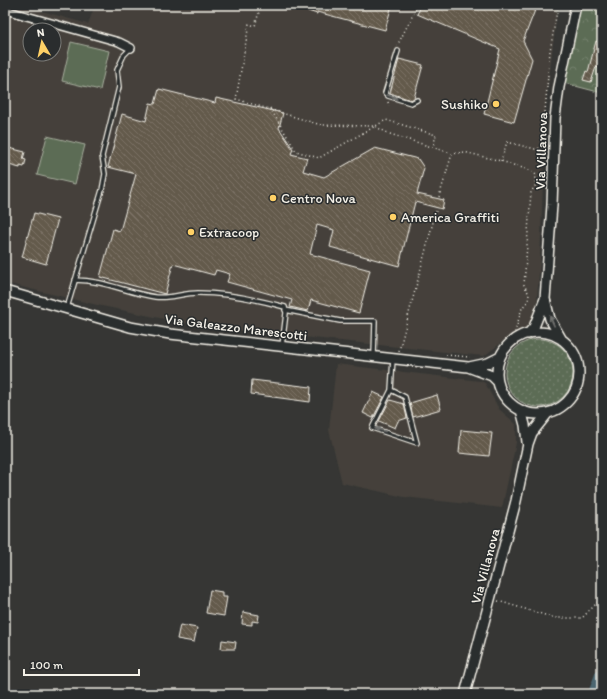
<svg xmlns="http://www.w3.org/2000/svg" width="607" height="699" viewBox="0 0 607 699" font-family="Itim,sans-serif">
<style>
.built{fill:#44413b;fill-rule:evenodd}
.grass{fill:url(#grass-dots);stroke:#a8ae9e}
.park{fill:url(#park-crowns);stroke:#a8ae9e}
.garden{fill:#5c6c55;stroke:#a8ae9e}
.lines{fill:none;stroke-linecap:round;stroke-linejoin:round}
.river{stroke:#4b666f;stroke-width:14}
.building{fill:url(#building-back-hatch);stroke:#f4f1e8}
.lane-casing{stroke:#f4f1e8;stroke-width:6}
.street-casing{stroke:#f4f1e8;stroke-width:10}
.secondary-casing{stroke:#f4f1e8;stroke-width:12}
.path{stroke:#f4f1e8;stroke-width:1.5;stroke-dasharray:1 3;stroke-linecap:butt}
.lane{stroke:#2a2d2e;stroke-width:3.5}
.street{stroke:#2a2d2e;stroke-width:7}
.secondary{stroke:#2a2d2e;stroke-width:9}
.oneway{fill:#71726f}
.poi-dot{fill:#ffd166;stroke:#2a2d2e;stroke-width:1.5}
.labels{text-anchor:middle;stroke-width:3;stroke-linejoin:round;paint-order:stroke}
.poi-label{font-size:14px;fill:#f4f1e8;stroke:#2a2d2e;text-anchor:start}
.street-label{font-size:14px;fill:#f4f1e8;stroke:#2a2d2e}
</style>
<defs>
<pattern id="grass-dots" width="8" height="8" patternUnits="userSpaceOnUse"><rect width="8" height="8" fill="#5c6c55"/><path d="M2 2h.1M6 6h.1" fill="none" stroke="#74816d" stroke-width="1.8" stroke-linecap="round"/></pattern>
<pattern id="park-crowns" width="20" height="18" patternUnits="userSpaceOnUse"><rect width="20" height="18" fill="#5c6c55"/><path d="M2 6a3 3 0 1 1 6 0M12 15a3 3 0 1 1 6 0" fill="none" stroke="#74816d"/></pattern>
<pattern id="building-back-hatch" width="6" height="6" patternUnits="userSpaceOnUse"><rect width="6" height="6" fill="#645a4c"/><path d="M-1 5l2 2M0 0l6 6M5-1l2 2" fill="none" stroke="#7b7266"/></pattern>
</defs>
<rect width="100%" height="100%" fill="#363634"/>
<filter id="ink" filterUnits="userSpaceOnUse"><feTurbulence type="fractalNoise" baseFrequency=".025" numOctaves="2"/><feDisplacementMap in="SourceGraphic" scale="8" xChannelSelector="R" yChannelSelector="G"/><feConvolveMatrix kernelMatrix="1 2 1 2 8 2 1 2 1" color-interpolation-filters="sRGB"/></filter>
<g filter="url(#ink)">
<path class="built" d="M5 5H20L88 24 95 5H558L546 103 540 262 536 313 528 328 510 336 484 356 464 354 198 326 97 305 5 283ZM30 30H54V54H30Z
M336 364 480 381 485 383 499 409 516 424V443L502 508 404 497 342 483 329 430Z"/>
<path class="grass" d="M505 373a34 34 0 1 1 68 0a34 34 0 1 1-68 0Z"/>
<path class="park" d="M576 5H602V93L560 82Z"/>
<path class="garden" d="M71 42 109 51 100 90 62 81Z
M47 136 85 145 75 184 37 175Z"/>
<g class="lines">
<path class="river" d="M595 694 602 675"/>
</g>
<path class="building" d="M310 5H392L385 30 317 12V14L308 11Z
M422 5H537L523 41 532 59 514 122 484 114 500 49 417 14Z
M596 41 602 43V69L596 67 591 82 583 80 586 71 588 72Z
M399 59 423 65 414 98 411 100 390 93Z
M159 89 215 103 216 98 283 113 279 128 293 149 291 154 307 158 303 171 324 177 375 148 418 159 424 168 417 194 444 200 442 209 415 202 399 266 330 247 334 230 317 225 310 254 370 270 359 313 311 300 308 311 290 307 292 300 227 282 230 274 216 270 214 275 173 264 165 294 100 277 113 229 120 231 136 174 108 167 122 114 146 121 150 103 155 104Z
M5 147 25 152 23 159 26 160 24 167 20 166V168L5 164Z
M34 213 58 219 46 264 22 257Z
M252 380 311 387 310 402 251 394Z
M373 392 384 397 373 418 363 413Z
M437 395 441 409 413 417 410 403Z
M390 400 404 404 407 418 398 421 395 428 379 421Z
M461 430 492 433 489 456 459 453Z
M210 590 222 592V597H227L224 616 206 613Z
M243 612 259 615 258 622 252 621V625L242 624Z
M180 625 197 628 194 642 177 639Z
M222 640 236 642 235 649H221Z"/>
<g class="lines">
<defs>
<path id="lane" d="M398 51 385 93 388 96 411 103 417 100
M75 280C104 280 127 293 155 297 170 299 183 293 198 293 227 293 256 299 285 307L286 313 282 346
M67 308 102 190 105 174 102 156 119 87 117 70 124 55 131 48
M285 310 340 321H375L374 356
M393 359 391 390 372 428 417 443
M391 390 405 397 417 443"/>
<path id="street" d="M5 10 119 42 131 48"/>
<path id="secondary" d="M5 291 130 327 170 334 468 367 492 376 498 382
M545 299 550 319 562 340
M497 373a41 41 0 1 1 82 0a41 41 0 1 1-82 0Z
M528 334 534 327 545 299 552 205 555 118 559 87 576 5
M469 367 488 363 500 357
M521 410 525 425 527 442
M465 694 516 501 528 444 532 433 548 413"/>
</defs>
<use href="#lane" class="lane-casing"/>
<use href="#street" class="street-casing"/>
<use href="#secondary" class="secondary-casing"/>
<path class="path" d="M261 5 255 26 249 24 236 99 321 125 374 126 390 134 451 153
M397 46 418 5
M388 102 389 106
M270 108 296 151 319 158 386 120 436 135 433 147
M501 161 507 142 535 149 542 148 550 51 558 5
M439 197 452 154 464 152 501 161 532 171 536 175 535 186 531 192 524 285 529 294 528 301 522 308 515 332 500 348
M399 351 436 211
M446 355 470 357
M498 601 555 618H582L602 598"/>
<use href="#lane" class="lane"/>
<use href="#street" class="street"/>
<use href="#secondary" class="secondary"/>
</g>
<defs><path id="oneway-solid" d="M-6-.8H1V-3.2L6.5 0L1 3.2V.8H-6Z"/></defs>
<g class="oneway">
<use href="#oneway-solid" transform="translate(392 97) rotate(21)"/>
<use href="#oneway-solid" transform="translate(552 321) rotate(-114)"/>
<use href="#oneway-solid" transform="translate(380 430) rotate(-162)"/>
</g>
</g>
<g class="poi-dot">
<circle cx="496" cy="104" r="4"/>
<circle cx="273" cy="198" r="4"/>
<circle cx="393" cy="217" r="4"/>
<circle cx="191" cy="232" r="4"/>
</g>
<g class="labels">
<g class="poi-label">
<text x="488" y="109" text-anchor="end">Sushiko</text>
<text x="281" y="203">Centro Nova</text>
<text x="401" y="222">America Graffiti</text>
<text x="199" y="237">Extracoop</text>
</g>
<g class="street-label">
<text transform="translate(541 151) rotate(-88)" y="5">Via Villanova</text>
<text transform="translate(236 327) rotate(7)" y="5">Via Galeazzo Marescotti</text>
<text transform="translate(485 566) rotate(-75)" y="5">Via Villanova</text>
</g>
</g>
<rect width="607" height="699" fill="none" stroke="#2a2d2e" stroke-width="20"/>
<rect x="10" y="10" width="587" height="679" fill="none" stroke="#f4f1e8" stroke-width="1.5" filter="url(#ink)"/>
<g transform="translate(42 42) rotate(351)"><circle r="19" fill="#2a2d2e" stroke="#7b7b78"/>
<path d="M0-3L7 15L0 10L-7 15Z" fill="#ffd166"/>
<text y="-6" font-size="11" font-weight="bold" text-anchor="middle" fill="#f4f1e8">N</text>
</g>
<path d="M24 669v6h115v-6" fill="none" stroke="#f4f1e8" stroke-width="2"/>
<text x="30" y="669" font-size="12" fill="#f4f1e8" stroke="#2a2d2e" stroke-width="3" paint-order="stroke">100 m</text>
</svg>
